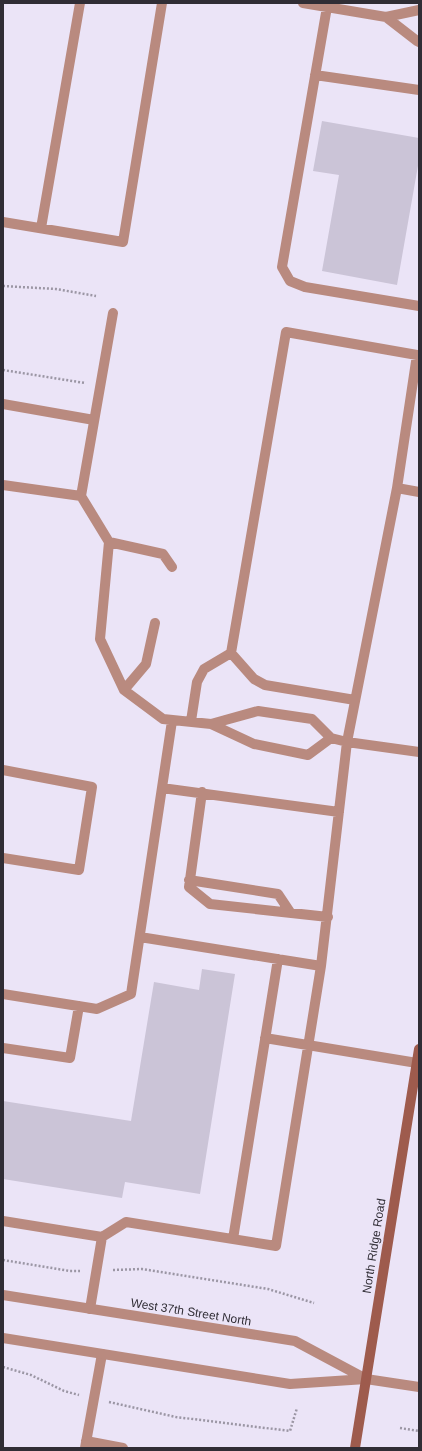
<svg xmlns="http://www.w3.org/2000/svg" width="422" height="1451" viewBox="0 0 422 1451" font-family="Helvetica,sans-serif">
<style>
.building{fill:#cbc4d7}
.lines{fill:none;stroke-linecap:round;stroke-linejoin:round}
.path{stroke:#9b96a4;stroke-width:2.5;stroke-dasharray:2 2;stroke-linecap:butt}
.service{stroke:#b98a7f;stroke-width:10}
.tertiary{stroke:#b98a7f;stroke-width:10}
.secondary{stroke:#9e5b4d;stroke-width:10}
.labels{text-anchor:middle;stroke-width:4;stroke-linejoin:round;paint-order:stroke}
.street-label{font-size:12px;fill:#302d35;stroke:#ebe4f7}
</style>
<rect width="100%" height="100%" fill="#ebe4f7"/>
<path class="building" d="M322 121 419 138V160L397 285 322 271 339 175 313 171Z
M202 969 235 974 200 1194 125 1182 122 1198 3 1179V1101L131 1121 154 982 199 990Z"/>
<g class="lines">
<path class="path" d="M3 286 56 289 96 296
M3 370 85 383
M3 1260 70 1271H80
M113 1270 142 1269 268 1289 314 1303
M3 1367 31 1375 64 1391 79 1395
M109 1402 176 1417 290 1431 297 1408
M400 1428 419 1431"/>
<path class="service" d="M303 3 386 17 419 10
M327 7 282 267 290 281 305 287 419 306
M386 17 417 41 419 42
M315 75 419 90
M3 222 123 242 162 3
M41 228 80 3
M113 313 81 496 109 542 100 639 124 690 163 719 211 724 254 744 308 755 331 738
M3 404 94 420
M3 485 81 496
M109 542 163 554 172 567
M231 653 254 679 265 685 355 700
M124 690 146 664 155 623
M191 721 197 682 204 669 231 653 286 332 417 355 397 488 419 492
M211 724 258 711 312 719 331 738 347 742 419 752
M3 770 92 787 79 870 3 858
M162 788 339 812
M202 792 189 887 210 904 328 917
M189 880 278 894 290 912
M321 966 347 742 397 488
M3 994 97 1009 131 994 172 721
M265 1038 417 1063
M3 1048 70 1058 79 1006
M3 1221 102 1237 126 1222 276 1246 321 966 140 937
M233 1239 278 959
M90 1309 102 1237
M86 1441 123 1448
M85 1448 102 1354"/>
<path class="tertiary" d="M3 1295 295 1341 366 1379
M3 1338 290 1384 366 1379 419 1387"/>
<path class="secondary" d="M355 1448 419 1049"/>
</g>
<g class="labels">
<g class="street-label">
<text transform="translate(374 1246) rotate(-81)" y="4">North Ridge Road</text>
<text transform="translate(191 1312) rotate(9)" y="4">West 37th Street North</text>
</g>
</g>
<rect width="422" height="1451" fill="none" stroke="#302d35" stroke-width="8"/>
</svg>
